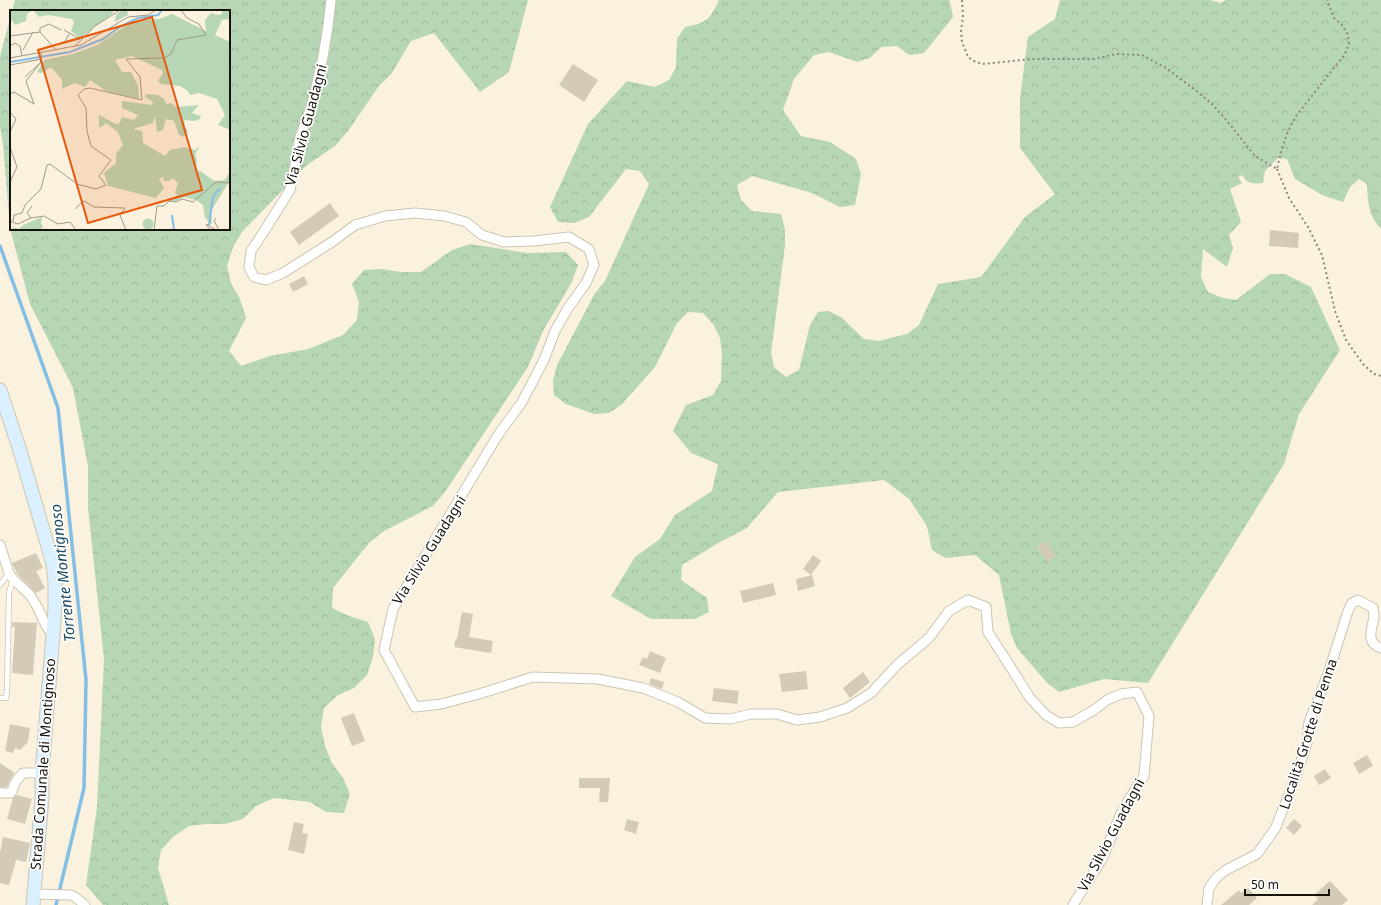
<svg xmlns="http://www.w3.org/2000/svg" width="1381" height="905" viewBox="0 0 1381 905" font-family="'Noto Sans',sans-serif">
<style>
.forest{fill:url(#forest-crowns)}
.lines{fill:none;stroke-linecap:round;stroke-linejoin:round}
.stream{stroke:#83bee5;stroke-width:3.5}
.building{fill:#d3cbb8}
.lane-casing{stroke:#cdc5b2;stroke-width:6}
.street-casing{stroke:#cdc5b2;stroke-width:11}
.secondary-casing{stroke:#cdc5b2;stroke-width:15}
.path{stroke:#8d8779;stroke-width:2;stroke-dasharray:2 3;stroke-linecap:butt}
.lane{stroke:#fff;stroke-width:4.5}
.street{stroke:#fff;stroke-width:9}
.secondary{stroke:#dbf0fe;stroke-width:13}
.labels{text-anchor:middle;stroke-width:3.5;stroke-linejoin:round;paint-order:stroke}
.street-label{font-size:14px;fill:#17140d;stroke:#fff}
.water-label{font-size:15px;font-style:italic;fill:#1a4862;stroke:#fff}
.inset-river{fill:none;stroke:#83bee5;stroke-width:2}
.inset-road{fill:none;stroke:#9f998a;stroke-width:1}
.view{fill:#e8590c;fill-opacity:0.15;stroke:#e8590c;stroke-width:2}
.inset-edge{fill:none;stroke:#17140d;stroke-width:2}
</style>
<defs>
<pattern id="forest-crowns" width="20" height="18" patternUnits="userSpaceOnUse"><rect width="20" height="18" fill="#b7d6b5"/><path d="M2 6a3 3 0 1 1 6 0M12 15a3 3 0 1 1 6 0" fill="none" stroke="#9db79a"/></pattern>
</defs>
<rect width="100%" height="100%" fill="#faf2de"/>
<path class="forest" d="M15 0H528L509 72 480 92 434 33 411 41 392 73 379 86 348 131 336 145 306 166 242 232 233 247 227 266 231 283 240 299 246 318 229 351 241 366 270 356 308 349 343 335 357 320 359 302 352 284 364 270 382 269 401 272H421L452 250 470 244 527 253 566 252 578 265 572 282 543 331 528 367 445 492 433 506 384 531 369 543 333 588 332 608 349 616 368 622 375 639 373 657 367 675 354 688 338 695 324 708 321 727 325 746 332 763 343 778 350 794 344 813 326 812 310 802 274 798 256 806 243 819 225 824H207L189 826 173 837 161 850 158 868 169 905H103L86 885 97 807 104 659 88 507V466L73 388 30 304 10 228 3 144 0 127V56L11 15V229H229V11H12Z
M719 0H949L950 2 953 17 924 53 909 55 897 46 881 47 870 58 857 62 829 52 814 55 794 79 783 110 801 136 830 142 856 159 861 174 855 205 840 207 812 193 752 176 737 185 741 200 752 211 781 214 785 230V245L771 353 774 367 786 377 799 370 810 325 818 312 828 311 841 317 864 339 879 341 907 334 919 325 938 284 981 277 1025 217 1055 194 1020 148V98L1028 37 1055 19 1060 0H1210L1221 3 1225 0H1381V229C1368 214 1368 203 1367 184L1359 179 1350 187 1343 202 1322 195 1295 179 1287 159 1278 158 1265 171 1263 183C1251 184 1248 184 1242 175L1238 177 1242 183 1230 189 1241 222 1229 235 1233 248 1227 267 1203 249 1201 277 1208 292 1223 298 1236 300 1270 274H1285L1311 287 1340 350 1299 414 1284 464 1148 683 1104 679 1059 692 1047 683 1017 648 1011 634 999 575 975 555 945 558 932 550 927 526 909 499 884 480 778 492 747 528 720 542 682 565 681 580 707 598 709 612 695 619H651L611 596 635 557 660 539 675 515 712 491 718 464 691 453 673 431 686 405 713 395 721 381 722 352 720 338 713 324 703 313 688 312 677 323 655 367 622 404 609 413 594 414 566 404 554 395 553 381 557 365 595 293 605 281 649 184 640 171 626 169 589 217 574 223 558 222 550 207 588 124 627 81 655 87 669 80 676 67 677 39 685 27C706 23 710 20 719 0Z"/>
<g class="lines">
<path class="stream" d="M0 246 58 408 86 680 84 788 56 905"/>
</g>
<path class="building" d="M573 64 598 80 584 102 559 85Z
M330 203 339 216 299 245 290 232Z
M1270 230 1299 233 1298 248 1269 246Z
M304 276 308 284 293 292 289 284Z
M1046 541 1056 556 1048 562 1037 547Z
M36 553 43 568 36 571 45 588 36 593 18 575 12 563Z
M813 555 821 561 811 575 803 569Z
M812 575 815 586 798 591 796 579Z
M773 583 776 595 743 603 740 591Z
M462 612 473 614 469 637 493 641 491 653 454 647 456 638 457 639Z
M12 622 37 623 33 675 12 673 15 626 12 628Z
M650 651 666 658 660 673 639 665 643 657 647 659Z
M806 671 808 689 782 692 779 674Z
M863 672 870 682 850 698 843 688Z
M651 678 664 682 662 689 649 684Z
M714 688 739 691 737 704 712 701Z
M354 713 365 741 352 746 341 718Z
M10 724 30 728 28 742 20 750 15 748 13 753 5 751Z
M1367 755 1373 766 1359 774 1353 763Z
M0 763 15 773 11 778 7 787H0Z
M1325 769 1331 778 1319 785 1314 776Z
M579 778H610L608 802H599L600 788H579Z
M17 795 32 799 25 824 7 819 13 798Z
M627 819 639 822 636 834 624 830Z
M1294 819 1302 826 1294 835 1286 828Z
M294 822 304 824 302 833 308 834 304 854 288 850Z
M3 837 30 843 26 862 16 860 9 885 0 883V853Z
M1330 881 1348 900 1342 905H1312L1318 899 1314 895Z
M1248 888 1257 898 1249 905H1221L1239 890 1241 893Z"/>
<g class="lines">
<defs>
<path id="lane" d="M0 585 9 573
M0 698H6L7 691 9 593 13 579"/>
<path id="street" d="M331 0 328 26 323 57 312 104 300 137 295 166 290 190 263 233 251 251 249 267 254 277 266 280 283 273 332 242 355 225 385 216 415 213 444 216 466 222 482 235 504 242 534 241 569 237 589 249 594 265 586 283 568 308 555 331 544 360 522 402 498 435 393 609 384 650 415 707 441 704 479 694 533 677 598 679 643 688 678 702 705 718 730 719 751 714H777L797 720 820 717 847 708 871 693 898 664 929 638 949 611 968 600 986 607 988 632 1013 671 1030 698 1046 715 1059 723 1073 722 1094 710 1107 700 1121 694 1137 692 1149 716 1144 776 1123 809 1102 859 1073 905
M0 545 9 573 13 579 30 595 38 608 44 622 52 635
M0 793H11L16 781 23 773H42
M34 894 71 895 75 897 85 905
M1207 905 1209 888 1217 877 1226 870 1257 854 1275 829 1294 782 1307 743 1309 722 1328 674 1348 611 1352 603 1358 600 1373 608C1373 611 1374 614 1374 617 1372 629 1365 643 1381 648"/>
<path id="secondary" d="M0 390 20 451 53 564 55 582V608L42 773V798L33 905"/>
</defs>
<use href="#lane" class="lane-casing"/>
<use href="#street" class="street-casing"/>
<use href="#secondary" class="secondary-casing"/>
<path class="path" d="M962 0 963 17 961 30 962 42 968 57 974 61 982 64 1032 59H1093L1117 54 1142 55 1166 68 1194 89 1212 104 1228 122 1255 156 1277 169C1281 150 1286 133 1296 116L1345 54 1349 44 1348 35 1342 25 1334 18 1327 0
M1277 169 1289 198 1308 227 1322 255 1335 311 1346 340 1363 364 1374 374 1381 376"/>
<use href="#lane" class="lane"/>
<use href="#street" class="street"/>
<use href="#secondary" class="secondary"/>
</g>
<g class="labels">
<g class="street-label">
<text transform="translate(306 125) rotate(-75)" y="5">Via Silvio Guadagni</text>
<text transform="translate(429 550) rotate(-58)" y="5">Via Silvio Guadagni</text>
<text transform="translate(1308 734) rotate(-72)" y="5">Località Grotte di Penna</text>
<text transform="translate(43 764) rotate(-86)" y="5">Strada Comunale di Montignoso</text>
<text transform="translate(1111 835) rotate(-62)" y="5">Via Silvio Guadagni</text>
</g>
<g class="water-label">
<text transform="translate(63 573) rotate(-96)" y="5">Torrente Montignoso</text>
</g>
</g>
<g transform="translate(10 10)">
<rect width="220" height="220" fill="#faf2de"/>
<path d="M112 0H117L118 5 105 12 106 5ZM32 207 31 213H25L24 218 13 215Z" fill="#b7d6b5"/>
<path d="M0 0H22L17 4 16 11 5 15 0 8ZM23 0H104L102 4 70 28 61 21 64 13 62 9 38 5 29 7ZM212 0H220V9L212 10 205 25 220 32V120L208 115 215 105 207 89 189 83 180 85 178 81 170 76 151 74 148 71 153 63 152 60 122 46 105 50 112 62H121L128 75 129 89 96 81 80 70 75 77 65 73 52 79V70L43 59 39 58 31 63 27 62 34 50 63 44 87 35 114 17 128 10 149 9 162 4 196 21 195 10 201 3 208 5 212 4ZM136 84 148 85 154 89 156 94 161 93 166 97 189 95 182 103 191 106 190 109 185 111 174 110 175 117 178 121 174 127 169 125 164 111 161 110 156 109 153 120 147 122 145 106 143 113 123 119 132 121 133 133 155 146 160 140 174 137 185 140 190 136 185 144 187 150 186 160 192 162 204 171 215 170 220 161V170L201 201 202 215 195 208 193 195 186 190 174 187 166 191 157 192 168 185 165 183 168 173 163 168 159 171H153L154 167 149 169 154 178 146 188 98 176 94 163 106 153V144L113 135 108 122 96 113 92 117H89V105L106 114H109L112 107 124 110 128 105 112 98V91L142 95 143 92 135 87ZM25 213H31L33 217 30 220H2L3 217 9 219 13 215 24 218Z" fill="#b7d6b5"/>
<path d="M132.5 214a5.5 5.5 0 1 1 11 0a5.5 5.5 0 1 1-11 0Z" fill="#b7d6b5"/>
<path class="inset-river" d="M0 52 60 42 93 29 111 16 128 8 148 5 152 0M162 205 164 220M199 215 203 187 210 178"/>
<path class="inset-road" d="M54 20 70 29M59 24 54 33 70 29M0 26 30 22M0 36 5 33 10 36 12 46M65 36 85 16 110 0M13 40 23 22M46 40 30 22V18L39 14 51 20M0 48 71 35 118 7 138 5 146 0M0 55 32 49M15 67 31 52M0 84 4 82 24 94 16 71 31 52V43M0 102 6 109 0 122M0 137 7 157 0 172M65 199 74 191 84 197 115 198 110 205 116 220M21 208 17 203 22 196M206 208 204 211 209 220M0 211 8 214 21 208 34 206 48 214 60 212 66 220M3 211 4 205 12 203 15 195 31 179 37 155 40 154 67 174 86 179 96 175 89 166 101 150 81 136 77 121 76 98 68 85 74 79 80 78 132 90 130 67 116 49 155 48 161 44 167 30 196 25 189 14 177 8 171 0M144 220 147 196H154L159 191 166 192 172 189 183 192 206 172 220 173M200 220 196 214 206 220"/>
<path class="view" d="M142 7 192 180 78 213 28 40Z"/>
<rect width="220" height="220" class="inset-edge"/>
</g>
<path d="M1245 889v6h84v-6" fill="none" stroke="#17140d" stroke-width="2"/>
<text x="1251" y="889" font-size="12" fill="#17140d" stroke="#ffffff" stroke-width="3" paint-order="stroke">50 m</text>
</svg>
